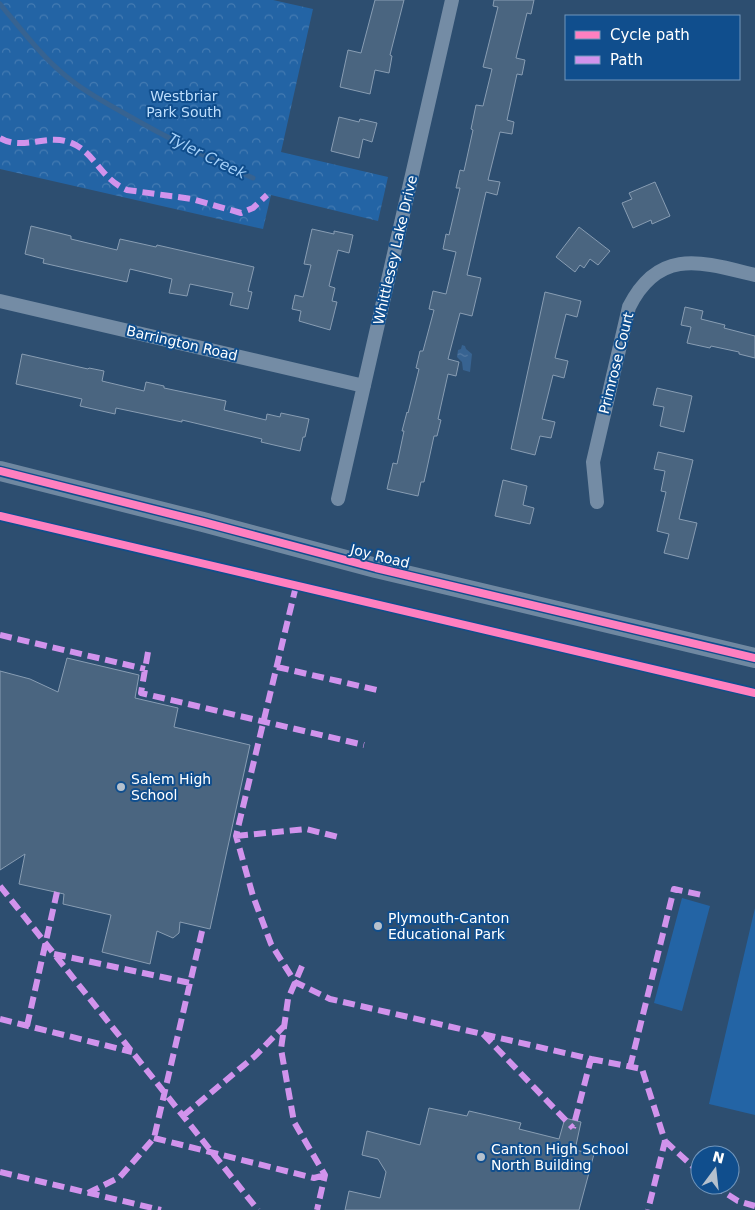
<svg xmlns="http://www.w3.org/2000/svg" width="755" height="1210" viewBox="0 0 755 1210" font-family="'DejaVu Sans',sans-serif">
<style>
.forest{fill:url(#forest-crowns)}
.pitch{fill:#2364a5}
.water{fill:url(#water-ripples)}
.lines{fill:none;stroke-linecap:round;stroke-linejoin:round}
.stream{stroke:#376391;stroke-width:5}
.building{fill:#4a6580;stroke:#889db3}
.street{stroke:#748ca5;stroke-width:14}
.secondary{stroke:#6f88a1;stroke-width:20}
.quiet{stroke:#d193ec;stroke-width:6;stroke-dasharray:12 6;stroke-linecap:butt}
.cycleway-casing{stroke:#104e8d;stroke-width:11}
.cycleway{stroke:#ff80c0;stroke-width:8}
.poi-dot{fill:#b6c1cd;stroke:#104e8d;stroke-width:2}
.labels{text-anchor:middle;stroke-width:4;stroke-linejoin:round;paint-order:stroke}
.park-label{font-size:14px;fill:#bfdffd;stroke:#104e8d}
.street-label{font-size:14px;fill:#fff;stroke:#104e8d}
.poi-label{font-size:14px;fill:#fff;stroke:#104e8d;text-anchor:start}
.water-label{font-size:15px;font-style:italic;fill:#a4d0f9;stroke:#104e8d}
</style>
<defs>
<pattern id="forest-crowns" width="20" height="18" patternUnits="userSpaceOnUse" patternTransform="scale(1.25)"><rect width="20" height="18" fill="#2364a5"/><path d="M2 6a3 3 0 1 1 6 0M12 15a3 3 0 1 1 6 0" fill="none" stroke="#447bb2"/></pattern>
<pattern id="water-ripples" width="26" height="14" patternUnits="userSpaceOnUse" patternTransform="scale(1.25)"><rect width="26" height="14" fill="#376391"/><path d="M2 4q2-2 4 0t4 0M15 11q2-2 4 0t4 0" fill="none" stroke="#557aa2"/></pattern>
</defs>
<rect width="100%" height="100%" fill="#2d4e70"/>
<path class="forest" d="M0 0H273L313 9 281 152 388 177 378 221 271 195 263 229 0 169Z"/>
<path class="pitch" d="M682 898 710 906 682 1011 654 1003Z
M755 908V1115L709 1104Z"/>
<path class="water" d="M462 345 465 346 466 349 472 354 470 372 463 370 462 362 457 357 458 350 461 349Z"/>
<g class="lines">
<path class="stream" d="M0 4C21 29 42 57 67 77 86 93 108 104 129 116 169 139 210 159 253 178"/>
</g>
<path class="building" d="M375 0H404L390 55 392 56 389 73 375 70 370 94 340 87 348 50 361 53Z
M494 0H534L531 14 527 13 516 58 525 60 522 75 517 74 507 120 514 122 512 134 500 132 488 180 500 182 497 195 486 192 467 275 481 278 472 316 460 313 448 359 459 362 456 376 448 374 438 419 441 420 437 436H434L424 482H421L418 496 387 489 393 463 397 464 404 431H402L407 412 408 413 419 369 416 368 420 351H423L434 310 429 309 433 291 446 294 456 252 443 249 446 234 449 235 460 188H456L460 170 464 171 473 130 471 129 476 105 483 106 492 69 483 67 498 7 493 6Z
M339 117 359 122 360 119 377 123 372 142 363 139 359 158 331 151Z
M655 182 670 216 652 224 651 220 633 228 622 203 632 199 629 193Z
M31 226 71 236V239L117 250 120 239 156 247 157 245 254 267 248 291 252 292 248 309 230 305 233 293 190 284 187 296 169 293 172 279 130 269 127 282 43 263 44 259 25 254Z
M579 227 610 251 598 265 590 259 584 268 580 265 575 272 556 257Z
M312 229 334 234V231L353 235 349 253 338 250 329 286 335 288 332 301 337 302 330 330 299 321 301 311 292 309 295 295 303 297 311 265 304 264Z
M545 292 581 301 577 317 566 314 555 358 568 361 564 378 553 375 542 419 555 422 551 438 540 436 535 455 511 449Z
M685 307 703 311 701 319 725 325 724 328 755 336V358L739 354V352L711 346 710 348 687 343 691 327 681 325Z
M22 354 88 369 89 368 104 371 102 381 144 391 146 382 164 386V388L226 401 224 410 266 420 267 414 280 417 281 413 309 419 305 437H303L300 451 261 442 262 439 182 420V422L116 408 115 414 80 406 82 399 16 384Z
M657 388 692 396 684 432 660 426 664 407 653 405Z
M658 452 693 460 679 519 697 523 688 559 664 553 669 534 657 531 666 492 661 491 665 471 654 469Z
M503 480 527 486 523 505 534 508 530 524 495 516Z
M67 658 139 675 135 698 178 708 174 727 250 745 210 929 180 922 179 933 173 938 157 931 150 964 102 952 111 915 63 904 64 894 19 884 25 854 0 870V671L30 679 58 692Z
M429 1108 467 1116 469 1111 521 1123 519 1129 559 1139 565 1118 581 1122 575 1150 594 1154 579 1210H345L349 1191 380 1198 386 1172 378 1159 362 1155 367 1131 420 1145Z"/>
<g class="lines">
<path class="street" d="M0 301 364 386
M338 499 452 0
M597 502 593 462 629 307C659 247 702 262 755 275"/>
<path class="secondary" d="M0 471 203 522 376 568 755 658"/>
<path class="quiet" d="M0 138C22 151 46 134 69 142 95 151 99 178 127 190L192 199 241 213 253 208 267 195
M296 586 236 836 253 896 271 944 295 982 330 999 591 1059 573 1128
M0 635 145 669
M148 652 141 693 364 745
M277 667 377 690
M236 836 306 829 342 838
M0 886 258 1210
M54 954 190 983
M302 966 288 999 281 1049 294 1122 325 1175 317 1210
M0 1019 132 1052
M27 1026 57 892
M483 1034 573 1128
M591 1059 642 1069 665 1141 648 1210
M630 1067 674 889 702 895
M183 1116 255 1056 284 1026
M154 1138 314 1178 325 1175
M665 1141 700 1173
M0 1172 161 1210
M713 1185 738 1201 755 1206
M88 1193 120 1177 154 1138 203 927"/>
<defs>
<path id="cycleway" d="M0 471 203 522 376 568 755 658
M0 516 755 693"/>
</defs>
<use href="#cycleway" class="cycleway-casing"/>
<use href="#cycleway" class="cycleway"/>
</g>
<g class="poi-dot">
<circle cx="121" cy="787" r="5"/>
<circle cx="378" cy="926" r="5"/>
<circle cx="481" cy="1157" r="5"/>
</g>
<g class="labels">
<g class="park-label">
<text x="184" y="101">Westbriar<tspan x="184" dy="16">Park South</tspan></text>
</g>
<g class="street-label">
<text transform="translate(395 250) rotate(-77)" y="5">Whittlesey Lake Drive</text>
<text transform="translate(182 343) rotate(13)" y="5">Barrington Road</text>
<text transform="translate(616 363) rotate(-76)" y="5">Primrose Court</text>
<text transform="translate(380 556) rotate(14)" y="5">Joy Road</text>
</g>
<g class="poi-label">
<text x="131" y="784">Salem High<tspan x="131" dy="16">School</tspan></text>
<text x="388" y="923">Plymouth-Canton<tspan x="388" dy="16">Educational Park</tspan></text>
<text x="491" y="1154">Canton High School<tspan x="491" dy="16">North Building</tspan></text>
</g>
<g class="water-label">
<text transform="translate(207 156) rotate(26)" y="5">Tyler Creek</text>
</g>
</g>
<rect x="565" y="15" width="175" height="65" fill="#104e8d" stroke="#7095bb"/>
<rect x="575" y="31" width="25" height="8" fill="#ff80c0" stroke="#7095bb"/>
<text x="610" y="40" font-size="15" fill="#ffffff">Cycle path</text>
<rect x="575" y="56" width="25" height="8" fill="#d193ec" stroke="#7095bb"/>
<text x="610" y="65" font-size="15" fill="#ffffff">Path</text>
<g transform="translate(715 1170) rotate(15)"><circle r="24" fill="#104e8d" stroke="#7095bb"/>
<path d="M0-4L9 19L0 12L-9 19Z" fill="#b6c1cd"/>
<text y="-8" font-size="14" font-weight="bold" text-anchor="middle" fill="#ffffff">N</text>
</g>
</svg>
